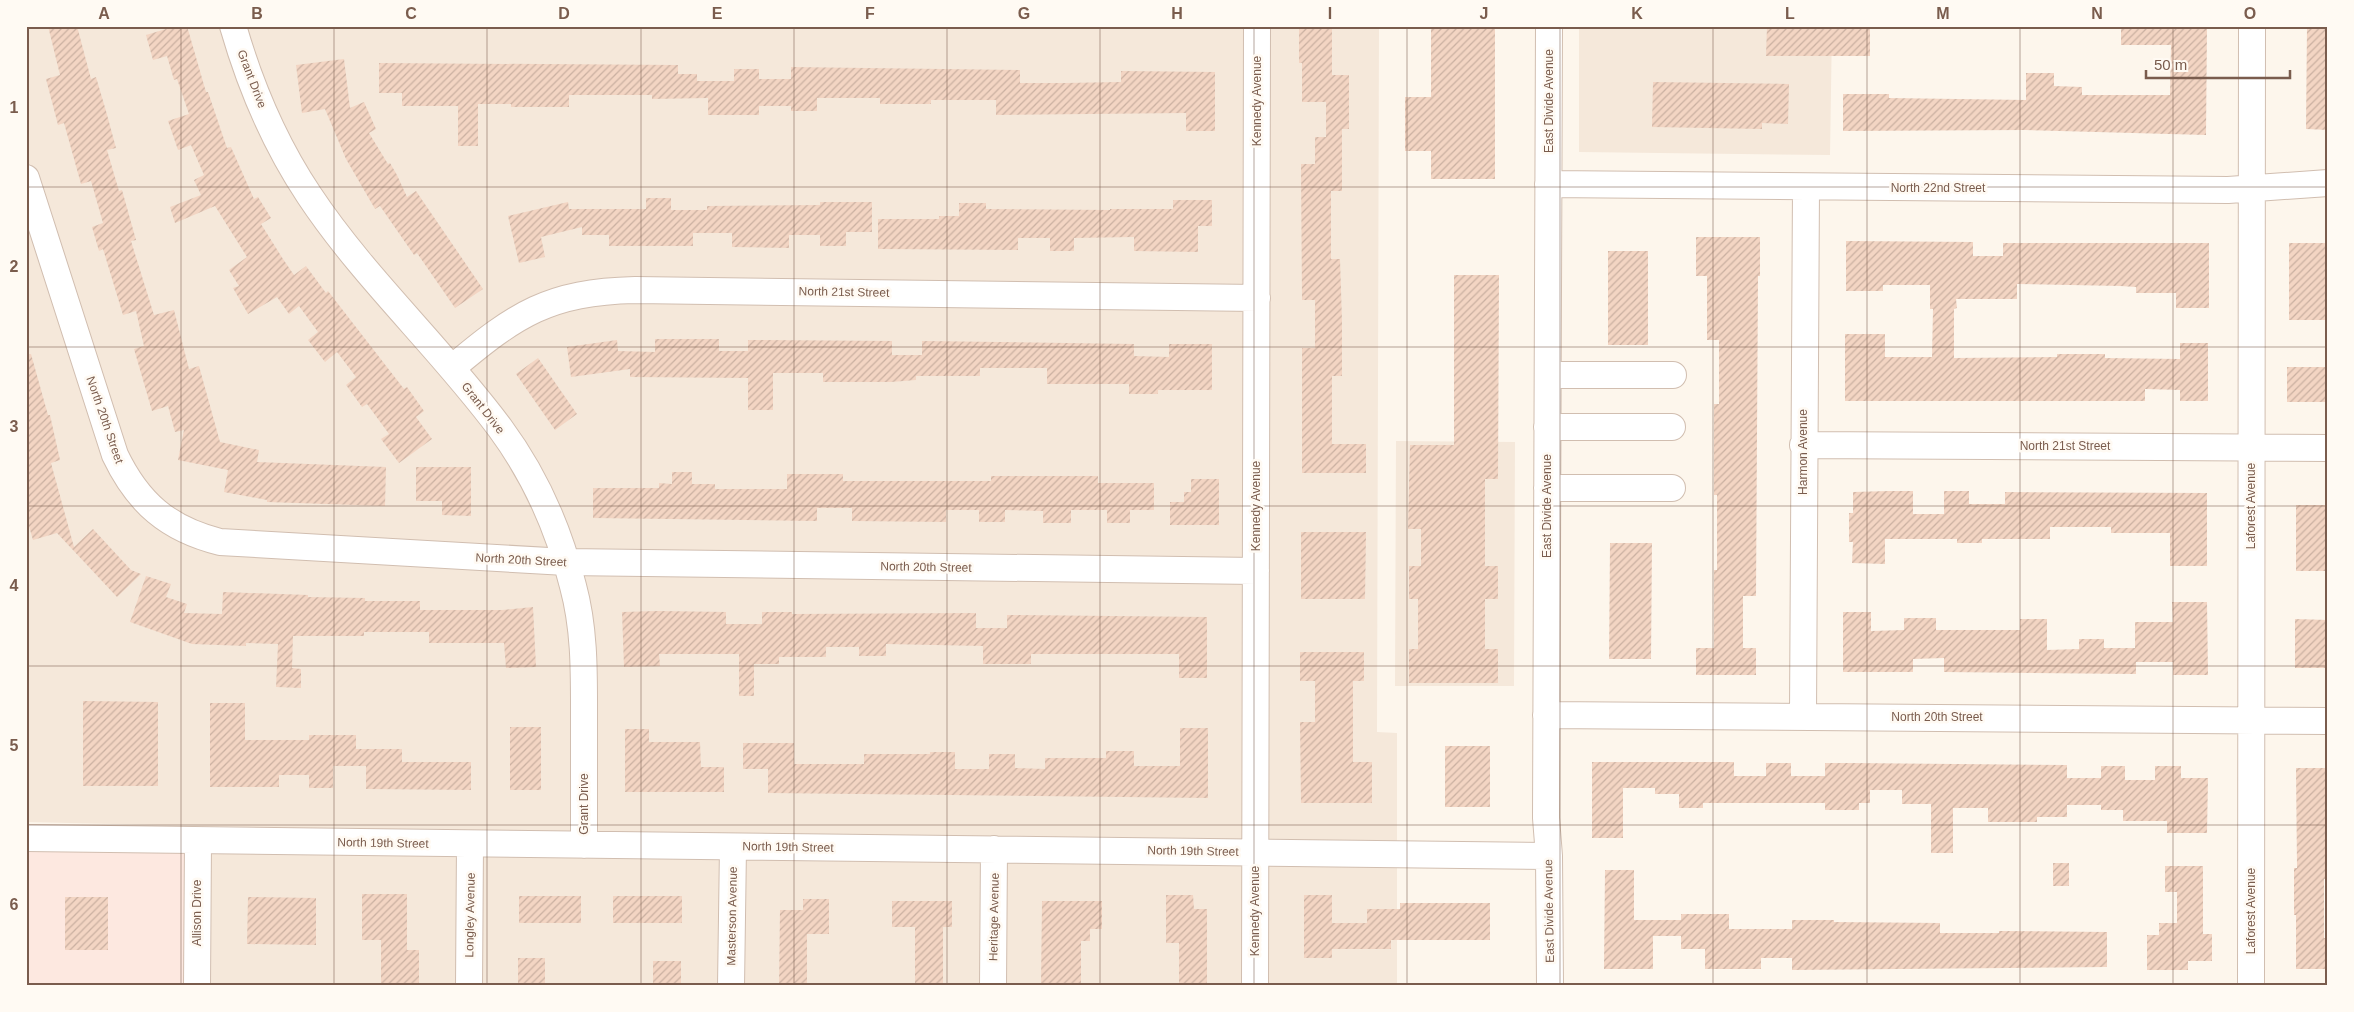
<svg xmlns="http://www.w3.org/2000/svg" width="2354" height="1012" viewBox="0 0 2354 1012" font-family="Arial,sans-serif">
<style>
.residential{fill:#f5e8da}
.commercial{fill:#fde8e0}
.building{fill:url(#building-hatch)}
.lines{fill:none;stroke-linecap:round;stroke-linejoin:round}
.minor-casing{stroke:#d1beb0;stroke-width:28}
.minor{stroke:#fff;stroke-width:26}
.grid{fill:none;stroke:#7a5c4d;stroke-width:1;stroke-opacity:0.55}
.labels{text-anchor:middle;stroke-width:5;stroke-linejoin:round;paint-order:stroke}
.street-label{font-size:12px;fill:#7a5c4d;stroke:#fffaf3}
.neatline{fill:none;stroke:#7a5c4d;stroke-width:2}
.grid-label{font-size:16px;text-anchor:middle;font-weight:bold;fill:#7a5c4d}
</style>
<defs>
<pattern id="building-hatch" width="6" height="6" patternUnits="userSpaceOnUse" patternTransform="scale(1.25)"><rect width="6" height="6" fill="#f3d5c3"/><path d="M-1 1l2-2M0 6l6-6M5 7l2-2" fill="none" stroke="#cab0a1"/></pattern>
</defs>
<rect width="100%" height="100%" fill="#fdf6ec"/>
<path class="residential" d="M26 26H1379L1377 732 1397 733V986H188L186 852 337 829 26 822Z
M1579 26H1832L1830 155 1579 152Z
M1396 441 1515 442 1514 686H1395Z"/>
<path class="commercial" d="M26 852H186L188 986H26Z"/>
<path class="building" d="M48 26H77L91 79 96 77 106 111 116 148 107 150 119 191 122 190 136 240 131 241 154 315 174 310 189 369 199 366 220 442 259 450 257 462 386 467 385 506 267 502V500L224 492 228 470 178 460 184 430 175 432 168 406 152 411 134 349 144 346 136 311 123 315 103 249 99 251 92 227 103 223 91 181 81 184 64 123 58 125 46 79 60 75Z
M176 26H187L206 92H208L227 148 231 147 254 199 258 197 271 218 261 224 283 259 294 275 306 266 326 293 328 291 404 389 407 387 424 411 416 417 432 439 399 463 381 439 389 434 367 404 362 407 346 385 356 377 337 352 325 362 308 340 318 332 299 306 289 314 277 297 248 314 233 288 239 286 229 270 247 257 215 206 175 223 170 207 201 195 194 180 204 175 191 145 178 150 168 121 189 114 177 79 174 80 167 56 153 60 146 35Z
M1299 26H1332V75H1349V129H1342V191H1331V259H1340L1342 321V376H1332V444H1366V473H1302V348H1315V300H1302L1301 164H1315V137H1326V102H1302V63H1299Z
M1431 26H1495V179H1431V151H1405V97H1431Z
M1767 26H1870V56H1766Z
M2121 26 2207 28 2206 135 2025 130 1843 131V94H1889V98L2026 100V73H2054V86L2082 87V95H2170L2171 45H2121Z
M2307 26H2328V130L2306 129Z
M344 59 350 108 364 102 376 129 369 133 388 164 390 163 397 175 407 197 416 191 483 289 455 308 417 253 414 255 380 206 375 209 346 159 325 109 302 113 296 65Z
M379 63 678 65V74H697V81H734V69H759V79H791V67L1020 70V83H1065L1121 82V71L1215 72V131H1186V113L996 115V100H931V104H880V98H817V111H791V106H759V115H708V98L652 99V95H569V107H511V104H478V146H458V106H402V93H379Z
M1653 82 1789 84 1788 124 1762 123V129L1652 127Z
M646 198H671V210H707V206L820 205V202H872V232H846V246H820V235H789V248L732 247V233H693V246H609V235H582V227L541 237 545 257 519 263 508 216 568 202 569 209H646Z
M1173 200H1212V226H1198V252L1134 251V237L1074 238V251H1050V238H1018V250L878 249V219H939V216H959V203H986V209L1110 210V209H1173Z
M1696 237H1760V276H1758L1756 596H1743V648H1756V675H1696V648H1714V570H1717V495H1714V404H1719V340H1707V276H1696Z
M1846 241 1973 242V256H2003V243H2209V308H2176V293H2136V287L2120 286 2017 284V299H1956L1957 308 1954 309V358L2057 357V354H2105V358L2180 359V343H2208V401H2180V390L2145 389V401H1845V334H1885V357H1932L1933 309H1930V285H1883V291H1846Z
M2289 243H2328V320H2289Z
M1608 251H1648V345H1608Z
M1454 275H1499L1498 479H1485V566H1498V599H1485V649H1498V683H1409V649H1418V599H1409V566H1421V529H1408L1410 445H1454Z
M655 339H719V351H748V340L892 341V355H922V341L1134 344V356L1169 357V344H1212V390H1158V394H1129V384H1047V368H980V376H916V380L891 382H823V373H773V410H748V378L630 377V369L571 377 567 347 617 340 618 351 655 352Z
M31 354 48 415H50L60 460 51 463 74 547 93 529 131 570 141 574 117 597 57 533 33 540 26 516V355Z
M538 358 577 414 555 430 516 374Z
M2287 367H2328V402H2287Z
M416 467H471V516L442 515V501H416Z
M672 472H692V484H715V489H787V474H843V481H991V476H1098V483H1154V510H1130V523H1107V510H1071V523H1043V511L1005 510V522H979V510H946V522L852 521V508H817V521L593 518V488H659V483L672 484Z
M1191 479H1219V525H1170V502H1184V492H1191Z
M1889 491H1913V514H1944V491H1969V504H2005V492L2207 493V566H2170V533H2111V527H2050V539H1982V543H1957V539H1885V564L1852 563 1853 542H1849V513H1853V492Z
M2296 505H2328V571H2296Z
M1301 532H1366L1365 599H1301Z
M1610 543H1652L1651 659H1609Z
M146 576 171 584 166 597 187 604 184 613 222 614 223 592 308 595V597L365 598V601H420V610H502L533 607 536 667 506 668 504 643H429V632H364V636H293L292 668 301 669V688L276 687 278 644 246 643V646L192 644 130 622Z
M2172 602H2207L2208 675H2173V662H2136V674L1944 672V658L1913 659V672H1843V612H1871V631L1904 630V618H1936V630H2020V619H2047V650L2079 649V639H2104V648H2135V622H2173Z
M658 611 726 612V624H762V612H792V614L976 613V628H1007V615L1207 617V678H1179V654H1031V664H983V646L886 644V656H859V647H826V657H779V664H754V696H739V654H659L660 666 624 667 622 612Z
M2295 619 2328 620V668H2295Z
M1300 652H1364V681H1353V762H1372V803H1301L1300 722H1315V681H1300Z
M83 701 158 702V786H83Z
M210 703H245V740H309V735H356V749H402V762H471V790L366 789V766H333V788H309V775H279V787H210Z
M510 727H541V790H510Z
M1180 728H1208V798L768 793V769H743V743H794V764H864V754H930V752H955V769H989V754H1015V768L1045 769V758H1106V751H1134V766H1180Z
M625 729H649V742H700L701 767H724V792H625Z
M1445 746H1490V807H1445Z
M1592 762H1734V776H1766V763H1791V776H1825V763H1851L2067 765V778H2101V766H2125V780H2155V766H2181V778H2208L2207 833H2167V821H2123V810H2101V805H2067V817H2037V822H1988V808H1953V853H1931V804H1902V790H1870V803H1859V810H1825V803H1703V808H1679V794H1655V788H1623V838H1592Z
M2296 768H2325L2326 879H2324V938H2328V969H2296V915H2294V868H2297Z
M2053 863H2069V886H2053Z
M2165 866H2203V934H2212V961H2188V970H2147V935H2159V923H2177V892H2165Z
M1605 870H1634V920H1681V914H1729V929H1792V920H1834V922L1940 923V933H1999V931L2107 932V967L1792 970V958H1761V969H1705V949H1681V936H1653V969H1604Z
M362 894H407V950H419V986H381V940H362Z
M1166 895H1193L1194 909H1207V986H1179V943H1166Z
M1304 895H1332V923H1367V909H1400V903H1490V940H1391V949H1332V958H1304Z
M519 896H581V923H519Z
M613 896H682V923H613Z
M65 897H108V950H65Z
M248 897 316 898V945L247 944Z
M803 899H829V934H807V986H779L780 910H803Z
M892 901H952V927H943V986H915V927H892Z
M1042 901H1102V929H1090V941H1081V986H1041Z
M518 958H545V986H518Z
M653 961H681V986H653Z"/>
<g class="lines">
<defs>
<path id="minor" d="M233 26C250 85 275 144 309 195 364 278 440 347 500 428 534 474 559 530 573 586 585 630 584 675 584 720 584 762 584 803 584 845
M1549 26 1546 818 1549 856 1550 986
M26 178 115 455C138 503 168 529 220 542L566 562 1256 571
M1548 184 2228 190 2328 183
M452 368C516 314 549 292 635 290L1257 298
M1548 375H1673
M1547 427H1672
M1803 445 2328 448
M1547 488H1672
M1546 715 2328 721
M1803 716 1806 187
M26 838 1549 856
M197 986 198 841
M469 986 470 844
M731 986 733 847
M993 986 994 849
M1255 986 1257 26
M2251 986 2252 26"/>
</defs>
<use href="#minor" class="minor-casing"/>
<use href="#minor" class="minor"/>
</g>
<path class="grid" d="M181 26V986M334 26V986M487 26V986M641 26V986M794 26V986M947 26V986M1100 26V986M1254 26V986M1407 26V986M1560 26V986M1713 26V986M1867 26V986M2020 26V986M2173 26V986M26 187H2328M26 347H2328M26 506H2328M26 666H2328M26 825H2328"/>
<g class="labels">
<g class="street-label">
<text transform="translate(252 79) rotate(69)" y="4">Grant Drive</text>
<text transform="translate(1257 101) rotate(-90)" y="4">Kennedy Avenue</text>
<text transform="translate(1549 101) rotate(-90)" y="4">East Divide Avenue</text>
<text x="1938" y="192">North 22nd Street</text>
<text transform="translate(844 292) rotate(1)" y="4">North 21st Street</text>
<text transform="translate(483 408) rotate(52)" y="4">Grant Drive</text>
<text transform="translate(105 420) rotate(71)" y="4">North 20th Street</text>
<text x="2065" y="450">North 21st Street</text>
<text transform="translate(1803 452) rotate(-90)" y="4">Harmon Avenue</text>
<text transform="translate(1256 506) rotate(-90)" y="4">Kennedy Avenue</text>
<text transform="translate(1547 506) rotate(-90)" y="4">East Divide Avenue</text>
<text transform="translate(2251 506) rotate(-90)" y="4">Laforest Avenue</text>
<text transform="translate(521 560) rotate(3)" y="4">North 20th Street</text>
<text transform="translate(926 567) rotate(1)" y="4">North 20th Street</text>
<text x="1937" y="721">North 20th Street</text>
<text transform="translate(584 804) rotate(-90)" y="4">Grant Drive</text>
<text transform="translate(383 843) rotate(1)" y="4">North 19th Street</text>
<text transform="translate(788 847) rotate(1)" y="4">North 19th Street</text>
<text transform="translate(1193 851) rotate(1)" y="4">North 19th Street</text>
<text transform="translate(1255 911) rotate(-90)" y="4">Kennedy Avenue</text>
<text transform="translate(1549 911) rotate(-91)" y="4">East Divide Avenue</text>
<text transform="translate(2251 911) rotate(-90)" y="4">Laforest Avenue</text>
<text transform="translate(197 913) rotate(-90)" y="4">Allison Drive</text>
<text transform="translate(470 915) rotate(-89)" y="4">Longley Avenue</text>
<text transform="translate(732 916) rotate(-89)" y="4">Masterson Avenue</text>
<text transform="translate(994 917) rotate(-89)" y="4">Heritage Avenue</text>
</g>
</g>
<rect width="2354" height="1012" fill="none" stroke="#fffaf3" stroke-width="55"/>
<path d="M2146 70v8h144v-8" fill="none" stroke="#7a5c4d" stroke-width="2.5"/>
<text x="2154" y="70" font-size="15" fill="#7a5c4d" stroke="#fffaf3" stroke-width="4" paint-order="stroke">50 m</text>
<rect x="28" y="28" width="2298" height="956" class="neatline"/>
<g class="grid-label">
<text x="104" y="19">A</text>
<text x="257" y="19">B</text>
<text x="411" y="19">C</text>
<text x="564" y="19">D</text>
<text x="717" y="19">E</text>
<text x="870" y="19">F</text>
<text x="1024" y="19">G</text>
<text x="1177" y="19">H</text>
<text x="1330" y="19">I</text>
<text x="1484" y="19">J</text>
<text x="1637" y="19">K</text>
<text x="1790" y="19">L</text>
<text x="1943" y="19">M</text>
<text x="2097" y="19">N</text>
<text x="2250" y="19">O</text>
<text x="14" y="113">1</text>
<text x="14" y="272">2</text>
<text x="14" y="432">3</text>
<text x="14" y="591">4</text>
<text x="14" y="751">5</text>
<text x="14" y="910">6</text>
</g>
</svg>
